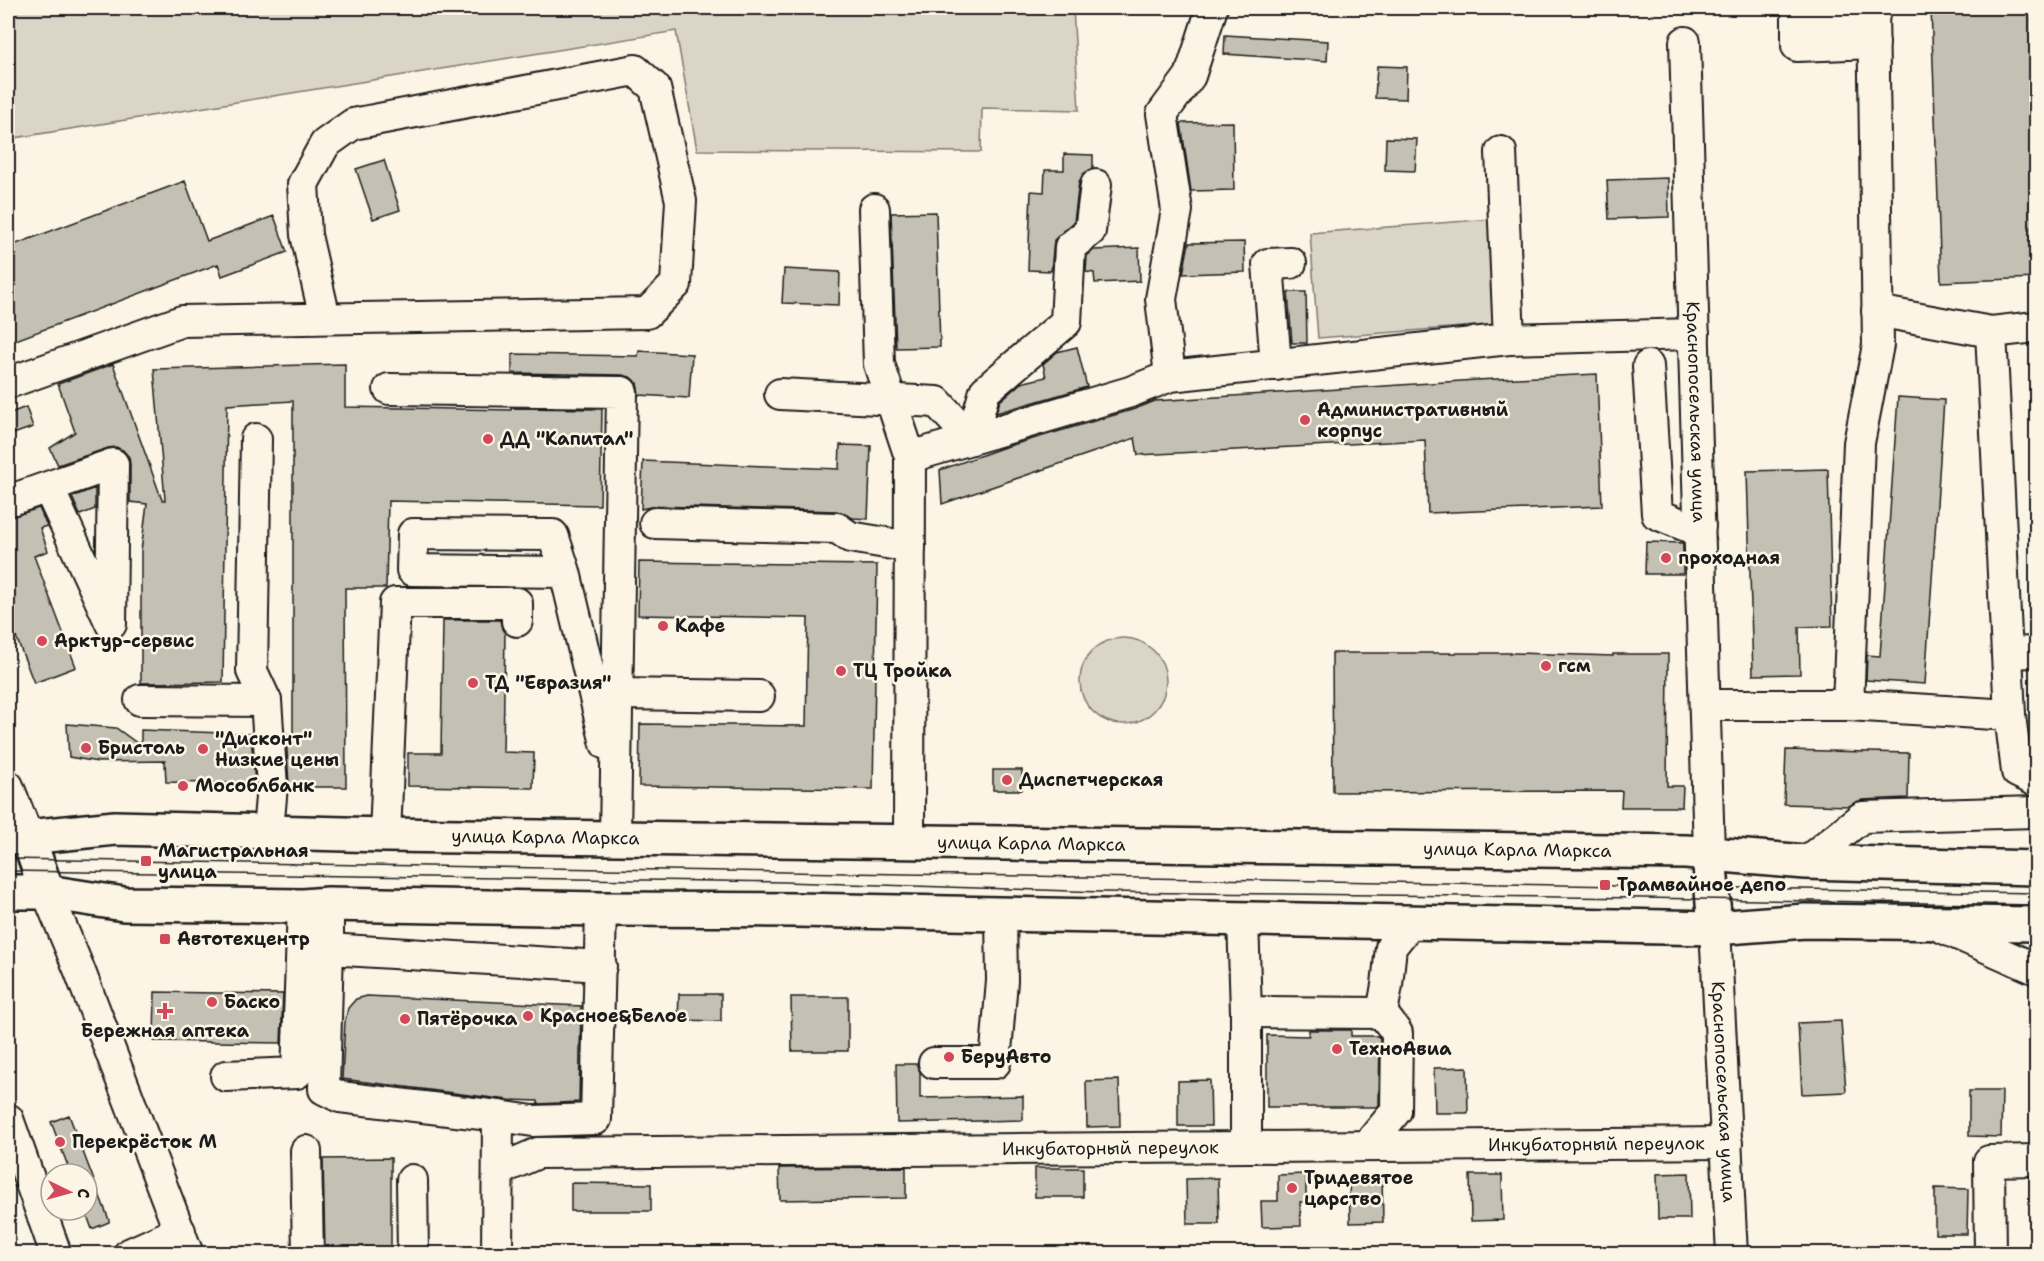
<svg xmlns="http://www.w3.org/2000/svg" width="2044" height="1261" viewBox="0 0 2044 1261" font-family="'Shantell Sans',sans-serif">
<style>
.green{fill:#dbd5c8;stroke:#7c7872;stroke-width:1.5}
.building{fill:#c4c0b3;stroke:#1c1c1c;stroke-width:1.5}
.lines{fill:none;stroke-linecap:round;stroke-linejoin:round}
.minor-casing{stroke:#1c1c1c;stroke-width:34}
.major-casing{stroke:#1c1c1c;stroke-width:38}
.minor{stroke:#fcf5e5;stroke-width:30}
.major{stroke:#fcf5e5;stroke-width:33}
.tram{stroke:#1c1c1c;stroke-width:1.5}
.poi-dot{fill:#d1495b;stroke:#fcf5e5;stroke-width:2}
.labels{text-anchor:middle;stroke-width:5;stroke-linejoin:round;paint-order:stroke}
.poi-label{font-size:18px;font-weight:bold;fill:#1c1c1c;stroke:#fcf5e5;text-anchor:start}
.street-label{font-size:18px;fill:#1c1c1c;stroke:#fcf5e5}
</style>
<rect width="100%" height="100%" fill="#fcf5e5"/>
<filter id="ink" filterUnits="userSpaceOnUse"><feTurbulence type="fractalNoise" baseFrequency=".0167" numOctaves="2"/><feDisplacementMap in="SourceGraphic" scale="12" xChannelSelector="R" yChannelSelector="G"/><feConvolveMatrix kernelMatrix="1 2 1 2 8 2 1 2 1" color-interpolation-filters="sRGB"/></filter>
<g filter="url(#ink)">
<path class="green" d="M8 8H1073L1079 110 982 108 981 152 697 150 676 31 8 139Z
M1492 219 1500 324 1318 338 1310 233Z
M1080 681a43 43 0 1 1 86 0a43 43 0 1 1-86 0Z"/>
<path class="building" d="M1931 8H2037V278L1941 282Z
M1225 35 1328 41 1327 61 1224 54Z
M1377 66 1407 67 1406 99 1375 98Z
M1233 122 1234 190 1191 191 1181 123Z
M1386 138 1417 139 1415 171 1385 170Z
M1064 154 1093 155V169L1083 174 1079 182 1074 222 1054 240 1051 271 1028 270 1031 191 1044 192 1045 170H1064Z
M384 160 400 210 373 219 356 169Z
M1668 178 1669 217 1609 219 1607 180Z
M185 181 207 241 274 216 287 252 222 276 218 264 8 343V247Z
M936 212 940 347 896 348 891 213Z
M1244 242 1245 272 1183 274 1189 243Z
M1139 248 1140 281 1095 283 1094 273 1086 272 1087 256 1094 250Z
M784 269 840 272 839 305 782 303Z
M1288 292H1306L1307 343H1292Z
M1077 347 1087 387 996 413 1000 401 1021 383 1046 377 1043 364 1057 352Z
M639 351 692 354 689 398 639 395 637 383 630 377 622 375 512 373V354L638 356Z
M113 364 162 500H165L154 369 345 364V407L511 410V408L602 409 600 505 388 501 386 588H345L346 787H293V785H289L286 734H293V401L227 405 223 682 141 683V551L147 504 130 502V464L129 457 123 450 116 447 108 448 58 465 50 448 75 432 58 384Z
M1597 374 1602 506 1428 513 1425 440 1138 455 1135 438 942 504 940 470 1002 448 1135 409 1155 401 1476 380Z
M1898 397 1944 400 1925 684 1866 680 1867 655 1880 656Z
M26 407 33 427 8 436V414Z
M840 445 871 446 868 519 853 518 837 511 655 506 641 509 643 461 839 469Z
M1828 469 1832 626 1799 627 1800 674 1753 675 1747 471Z
M95 488V509L80 515 72 497Z
M39 508 47 526 40 528 48 551 34 556 76 667 34 683 8 616V518Z
M1646 542 1683 543V574H1645Z
M639 562 877 565 873 789 639 786 640 724 806 726 808 618 638 615Z
M443 620H500L502 629 505 633 503 752 534 753 533 788 408 786V753H441Z
M1332 653H1513L1613 656V654H1668L1667 786H1683L1682 807H1621L1622 791 1333 792Z
M67 724 116 728 141 746V730L251 734 255 784 166 782 165 761 98 762 69 757Z
M1786 750 1909 753 1908 798 1862 800 1849 806 1784 804Z
M993 770H1022V790H993Z
M155 992 283 994 281 1043 154 1041Z
M679 994H721V1021L678 1020Z
M367 996 581 1006 579 1102 538 1104V1101L509 1100 342 1079 345 1021 348 1008 356 999Z
M791 997H848V1051H792Z
M1841 1021 1846 1092 1802 1094 1798 1023Z
M1309 1030H1351V1036H1378L1380 1039 1379 1105 1377 1107H1267V1035L1309 1036Z
M896 1064H917L920 1072V1098L1023 1096V1120L897 1123Z
M1467 1067 1468 1113H1435L1434 1068Z
M1119 1080 1120 1126 1087 1127 1086 1081Z
M1210 1080 1211 1126H1178V1081Z
M1969 1091H2002L2001 1137 1969 1136Z
M69 1115 109 1220V1222L92 1229 85 1210H87V1174H71L51 1122Z
M391 1158V1253H325L323 1159Z
M906 1167V1198L780 1200 779 1168Z
M1035 1168H1083V1197H1035Z
M1689 1173 1690 1219H1658L1657 1174Z
M1306 1174V1202H1300L1301 1226 1262 1227 1261 1201H1278V1175Z
M1470 1175H1502L1503 1220 1471 1221Z
M1382 1176 1383 1222 1350 1223 1349 1177Z
M1218 1178 1219 1224H1187L1186 1179Z
M571 1183 651 1184V1211H571Z
M1935 1188 1968 1189 1967 1234H1935Z"/>
<g class="lines">
<defs>
<g id="minor">
<path d="M1874 15 1797 18V46L1874 43"/>
<path id="s1" d="M1685 42 1709 853"/>
<path d="M1501 152 1509 339"/>
<path d="M874 209 879 364 910 457"/>
<path d="M1991 332 2036 327"/>
<path d="M1276 365 1268 264 1291 263"/>
<path d="M1648 366 1657 514 1686 526H1700"/>
<path d="M1170 376 1161 299 1177 210 1162 114 1190 76 1212 8"/>
<path d="M8 383 182 321 647 313 676 284 681 201 655 88 635 70 353 124 325 144 303 184 306 235 325 318"/>
<path d="M389 389 622 392 615 837"/>
<path d="M780 394 937 402 971 439"/>
<path d="M256 439 252 671 266 701 272 786 268 831"/>
<path d="M971 439 985 391 1066 322 1070 247 1090 231 1096 185"/>
<path d="M8 501 113 464 111 624 48 487"/>
<path d="M655 523 837 528 850 537 910 547"/>
<path d="M565 572 412 570 413 534 553 535 565 572 606 744"/>
<path d="M2007 653 2036 652"/>
<path d="M617 694 759 696"/>
<path d="M140 700 266 701"/>
<path d="M1705 705H1848L1859 443 1878 345 1873 8"/>
<path d="M1848 705 2010 715 1991 332 1877 311"/>
<path d="M2010 715 2017 772 2036 781"/>
<path d="M8 786 28 837"/>
<path d="M385 835 395 603H517V621"/>
<path d="M909 841 910 457 1130 392 1170 376 1509 339 1694 334"/>
<path d="M1806 862 1862 817 2036 812"/>
<path d="M47 892 79 969 188 1254"/>
<path d="M328 904V949L324 1089 340 1097 498 1116 497 1254"/>
<path d="M1243 919 1246 1012 1382 1013 1387 985 1391 947 1411 922"/>
<path d="M1932 923 2036 969"/>
<path id="s2" d="M1715 928 1732 1254"/>
<path d="M328 949 601 966"/>
<path d="M934 1063H995L1002 981 1001 914"/>
<path d="M226 1076 297 1073 303 906"/>
<path d="M498 1116 533 1121 596 1119 601 909"/>
<path d="M8 1119 56 1254"/>
<path d="M1367 1146 1396 1111 1397 1033 1382 1013"/>
<path d="M1246 1147V1012"/>
<path d="M306 1151 308 1254"/>
<path id="s3" d="M499 1170 538 1153 1727 1143"/>
<path d="M412 1180 413 1254"/>
<path d="M129 1254 180 1231"/>
<path d="M1990 1254 1989 1161 2036 1160"/>
</g>
<g id="major">
<path d="M28 837 47 892"/>
<path id="s4" d="M8 838 28 837 115 828 385 835 1686 852 1806 862 2036 868"/>
<path d="M1709 853 1715 928"/>
<path d="M8 892H47L124 904 303 906 328 904 601 909 796 910 1715 928 1805 921 2036 924"/>
</g>
</defs>
<use href="#minor" class="minor-casing"/>
<use href="#major" class="major-casing"/>
<use href="#minor" class="minor"/>
<use href="#major" class="major"/>
<path class="tram" d="M8 859 2036 893
M8 871 784 882 1102 892 1643 898 2036 905"/>
</g>
</g>
<g class="poi-dot">
<circle cx="1305" cy="420" r="6"/>
<circle cx="488" cy="439" r="6"/>
<circle cx="1666" cy="558" r="6"/>
<circle cx="663" cy="626" r="6"/>
<circle cx="42" cy="641" r="6"/>
<circle cx="1546" cy="666" r="6"/>
<circle cx="841" cy="671" r="6"/>
<circle cx="473" cy="683" r="6"/>
<circle cx="86" cy="748" r="6"/>
<circle cx="203" cy="749" r="6"/>
<circle cx="1007" cy="780" r="6"/>
<circle cx="183" cy="786" r="6"/>
<rect x="140" y="855" width="12" height="12" rx="3"/>
<rect x="1599" y="879" width="12" height="12" rx="3"/>
<rect x="159" y="933" width="12" height="12" rx="3"/>
<circle cx="212" cy="1002" r="6"/>
<path d="M162 1002h6v6h6v6h-6v6h-6v-6h-6v-6h6z"/>
<circle cx="528" cy="1016" r="6"/>
<circle cx="405" cy="1019" r="6"/>
<circle cx="1337" cy="1049" r="6"/>
<circle cx="949" cy="1057" r="6"/>
<circle cx="60" cy="1142" r="6"/>
<circle cx="1292" cy="1188" r="6"/>
</g>
<g class="labels">
<g class="poi-label">
<text x="1317" y="416">Административный<tspan x="1317" dy="21">корпус</tspan></text>
<text x="500" y="445">ДД "Капитал"</text>
<text x="1678" y="564">проходная</text>
<text x="675" y="632">Кафе</text>
<text x="54" y="647">Арктур-сервис</text>
<text x="1558" y="672">гсм</text>
<text x="853" y="677">ТЦ Тройка</text>
<text x="485" y="689">ТД "Евразия"</text>
<text x="215" y="745">"Дисконт"<tspan x="215" dy="21">Низкие цены</tspan></text>
<text x="98" y="754">Бристоль</text>
<text x="1019" y="786">Диспетчерская</text>
<text x="195" y="792">Мособлбанк</text>
<text x="158" y="857">Магистральная<tspan x="158" dy="21">улица</tspan></text>
<text x="1617" y="891">Трамвайное депо</text>
<text x="177" y="945">Автотехцентр</text>
<text x="224" y="1008">Баско</text>
<text x="540" y="1022">Красное&amp;Белое</text>
<text x="417" y="1025">Пятёрочка</text>
<text x="165" y="1037" text-anchor="middle">Бережная аптека</text>
<text x="1349" y="1055">ТехноАвиа</text>
<text x="961" y="1063">БеруАвто</text>
<text x="72" y="1148">Перекрёсток М</text>
<text x="1304" y="1184">Тридевятое<tspan x="1304" dy="21">царство</tspan></text>
</g>
<g class="street-label">
<text dy="6" stroke="none"><textPath href="#s1" startOffset="370">Краснопосельская улица</textPath></text>
<text dy="6" stroke="none"><textPath href="#s4" startOffset="538">улица Карла Маркса</textPath></text>
<text dy="6" stroke="none"><textPath href="#s4" startOffset="1024">улица Карла Маркса</textPath></text>
<text dy="6" stroke="none"><textPath href="#s4" startOffset="1510">улица Карла Маркса</textPath></text>
<text dy="6" stroke="none"><textPath href="#s2" startOffset="164">Краснопосельская улица</textPath></text>
<text dy="6" stroke="none"><textPath href="#s3" startOffset="1101">Инкубаторный переулок</textPath></text>
<text dy="6" stroke="none"><textPath href="#s3" startOffset="615">Инкубаторный переулок</textPath></text>
</g>
</g>
<rect width="2044" height="1261" fill="none" stroke="#fcf5e5" stroke-width="30"/>
<rect x="15" y="15" width="2014" height="1231" fill="none" stroke="#1c1c1c" stroke-width="2" filter="url(#ink)"/>
<g transform="translate(69 1192) rotate(95)"><circle r="28" fill="#fcf5e5" stroke="#a29e95" stroke-width="1.5"/>
<path d="M0-4.5L10 22L0 15L-10 22Z" fill="#d1495b"/>
<text y="-9" font-size="16" font-weight="bold" text-anchor="middle" fill="#1c1c1c">С</text>
</g>
</svg>
